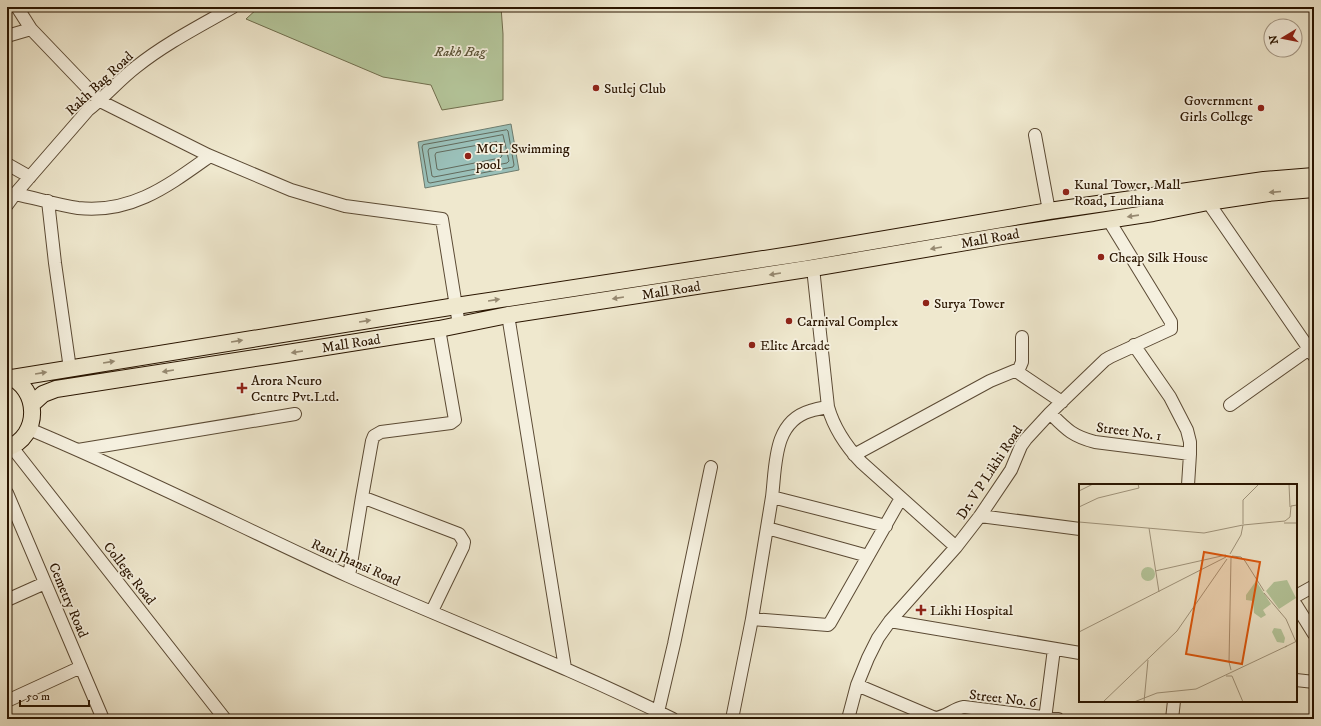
<svg xmlns="http://www.w3.org/2000/svg" width="1321" height="726" viewBox="0 0 1321 726" font-family="'IM FELL DW Pica',serif">
<style>
.green{fill:#b5c79c;stroke:#706e4e}
.water{fill:#9ac0b9;stroke:#6d7c6f}
.lines{fill:none;stroke-linecap:round;stroke-linejoin:round}
.shore{stroke:#626a5c;stroke-width:1}
.minor-casing{stroke:#5b4a34;stroke-width:14}
.major-casing{stroke:#2a1500;stroke-width:18}
.minor{stroke:#f5f0df;stroke-width:12}
.major{stroke:#efe8ce;stroke-width:16}
.oneway{fill:#968971}
.poi-dot{fill:#8f2418;stroke:#f5f0df;stroke-width:1.5}
.labels{text-anchor:middle;stroke-width:3.5;stroke-linejoin:round;paint-order:stroke}
.park-label{font-size:14px;font-style:italic;fill:#5b5337;stroke:#f5f0df}
.street-label{font-size:14px;fill:#2a1500;stroke:#f5f0df}
.poi-label{font-size:14px;fill:#2a1500;stroke:#f5f0df;text-anchor:start}
.inset-road{fill:none;stroke:#a0947c;stroke-width:1}
.view{fill:#de560b;fill-opacity:0.15;stroke:#de560b;stroke-width:2}
.inset-edge{fill:none;stroke:#2a1500;stroke-width:2}
</style>
<rect width="100%" height="100%" fill="#efe8ce"/>
<filter id="stains"><feTurbulence type="fractalNoise" baseFrequency=".005" numOctaves="4"/><feColorMatrix values="0 0 0 0 .2 0 0 0 0 .09 0 0 0 0 .02 0 0 0 .5 -.17"/></filter>
<radialGradient id="worn" r=".72"><stop offset=".6" stop-color="#630" stop-opacity="0"/><stop offset="1" stop-color="#630" stop-opacity=".3"/></radialGradient>
<path class="green" d="M259 7H501L503 34V100L442 110 431 85 383 77 246 19Z"/>
<path class="water" d="M511 124 519 170 425 188 418 142Z"/>
<g class="lines">
<path class="shore" d="M507 130 508 131 514 165 513 167 430 183 428 182 422 147 423 145Z
M503 135 509 161 507 163 434 177 432 176 428 151 429 149Z
M497 142 499 144 502 156 500 158 439 170 437 169 435 155 436 153Z"/>
<defs>
<path id="minor" d="M17 7 31 29 100 101 208 155 291 190 345 206 442 219 459 325
M7 36 31 29
M1035 135 1049 211
M7 164 30 177
M15 194C36 198 57 205 78 208 132 214 169 185 210 156
M48 201 55 263 70 369
M1208 202 1314 356
M7 205 15 194 88 110C105 97 119 80 136 67 166 43 200 26 233 7
M813 268 828 407C834 428 846 446 861 462L956 547
M508 315 565 668
M1134 345 1170 397 1187 430 1190 442V454L1188 485
M1016 371 1062 402
M1230 405 1309 349
M1050 413C1066 429 1072 436 1095 442L1190 454
M29 429C137 474 241 527 348 576 456 624 567 666 673 719
M11 446 225 719
M78 450 295 414
M854 455 990 381 1019 369 1022 362V337
M7 493 103 719
M362 497 372 441 374 436 381 432 451 423 455 420 439 329
M772 497C776 465 773 422 810 411 816 409 822 408 828 407
M980 516 1080 529
M767 528 868 556
M349 576 362 497 459 534 464 542 463 547 432 611
M1296 596 1314 586
M7 600 45 583
M1296 605 1314 634
M752 619 772 497 886 526
M890 621 1080 653
M1296 680 1314 682
M857 685 935 718C946 717 953 709 964 707L1058 719
M7 701 81 667
M658 712 674 644 711 467
M732 719 752 619 828 625 830 623 901 498
M848 719 857 685 868 658 878 638 890 621 956 547 980 516 1011 470 1021 446 1026 439 1050 413 1105 360 1110 357 1171 329V322L1108 219
M1045 719 1054 649
M1172 719 1174 701"/>
<path id="major" d="M7 376C40 387 41 437 7 448
M12 378 456 306 803 253 1049 211 1264 180 1314 176
M32 404 43 394 56 389 275 355 439 329 508 315 813 268 1002 236 1153 213 1208 202 1268 193 1314 189"/>
</defs>
<use href="#minor" class="minor-casing"/>
<use href="#major" class="major-casing"/>
<use href="#minor" class="minor"/>
<use href="#major" class="major"/>
</g>
<defs><path id="oneway-solid" d="M-6-.8H1V-3.2L6.5 0L1 3.2V.8H-6Z"/></defs>
<g class="oneway">
<use href="#oneway-solid" transform="translate(1275 192) rotate(175)"/>
<use href="#oneway-solid" transform="translate(1133 216) rotate(172)"/>
<use href="#oneway-solid" transform="translate(936 248) rotate(170)"/>
<use href="#oneway-solid" transform="translate(775 274) rotate(171)"/>
<use href="#oneway-solid" transform="translate(618 298) rotate(171)"/>
<use href="#oneway-solid" transform="translate(494 300) rotate(-9)"/>
<use href="#oneway-solid" transform="translate(365 321) rotate(-9)"/>
<use href="#oneway-solid" transform="translate(237 341) rotate(-9)"/>
<use href="#oneway-solid" transform="translate(297 352) rotate(171)"/>
<use href="#oneway-solid" transform="translate(109 362) rotate(-9)"/>
<use href="#oneway-solid" transform="translate(168 371) rotate(171)"/>
<use href="#oneway-solid" transform="translate(41 373) rotate(-9)"/>
</g>
<g class="poi-dot">
<circle cx="596" cy="88" r="4"/>
<circle cx="1261" cy="108" r="4"/>
<circle cx="468" cy="156" r="4"/>
<circle cx="1066" cy="192" r="4"/>
<circle cx="1101" cy="257" r="4"/>
<circle cx="926" cy="303" r="4"/>
<circle cx="789" cy="321" r="4"/>
<circle cx="752" cy="345" r="4"/>
<path d="M240 382h4v4h4v4h-4v4h-4v-4h-4v-4h4z"/>
<path d="M919 604h4v4h4v4h-4v4h-4v-4h-4v-4h4z"/>
</g>
<g class="labels">
<g class="park-label">
<text x="460" y="56">Rakh Bag</text>
</g>
<g class="street-label">
<text transform="translate(99 83) rotate(-43)" y="5">Rakh Bag Road</text>
<text transform="translate(990 238) rotate(-10)" y="5">Mall Road</text>
<text transform="translate(671 290) rotate(-9)" y="5">Mall Road</text>
<text transform="translate(351 343) rotate(-9)" y="5">Mall Road</text>
<text transform="translate(1129 431) rotate(8)" y="5">Street No. 1</text>
<text transform="translate(989 472) rotate(-57)" y="5">Dr. V P Likhi Road</text>
<text transform="translate(356 562) rotate(24)" y="5">Rani Jhansi Road</text>
<text transform="translate(130 573) rotate(52)" y="5">College Road</text>
<text transform="translate(69 600) rotate(67)" y="5">Cemetry Road</text>
<text transform="translate(1003 698) rotate(7)" y="5">Street No. 6</text>
</g>
<g class="poi-label">
<text x="604" y="93">Sutlej Club</text>
<text x="1253" y="105" text-anchor="end">Government<tspan x="1253" dy="16">Girls College</tspan></text>
<text x="476" y="153">MCL Swimming<tspan x="476" dy="16">pool</tspan></text>
<text x="1074" y="189">Kunal Tower, Mall<tspan x="1074" dy="16">Road, Ludhiana</tspan></text>
<text x="1109" y="262">Cheap Silk House</text>
<text x="934" y="308">Surya Tower</text>
<text x="797" y="326">Carnival Complex</text>
<text x="760" y="350">Elite Arcade</text>
<text x="251" y="385">Arora Neuro<tspan x="251" dy="16">Centre Pvt.Ltd.</tspan></text>
<text x="930" y="615">Likhi Hospital</text>
</g>
</g>
<g transform="translate(1079 484)">
<rect width="218" height="218" fill="#efe8ce"/>
<path d="M62 90a7 7 0 1 1 14 0a7 7 0 1 1-14 0ZM208 96 217 114 200 125 187 107 195 98ZM177 97 192 120 184 126 187 131 182 134 175 129 174 117 167 116V111ZM195 144 202 145 206 154 205 159 198 158 193 148Z" fill="#b5c79c"/>
<path class="inset-road" d="M210 0 211 23M0 7 14 0M0 23 19 14 60 4 59 0M0 38 125 49 164 41 162 51 151 70M205 39H218M164 40V16L180 0M164 41 206 37 211 33 212 22 218 21M70 44 80 108M153 72 162 73 166 77 185 107M152 74 150 178 152 186M76 87 147 71M185 109 207 135 217 158M0 148 147 73M206 163 218 157M147 192H153L164 218M24 218 98 147 148 75M55 218 78 209 117 205 208 162M65 218 69 176"/>
<path class="view" d="M125 68 181 78 163 180 107 170Z"/>
<rect width="218" height="218" class="inset-edge"/>
</g>
<rect width="1321" height="726" fill="none" stroke="#efe8ce" stroke-width="24"/>
<rect x="8" y="8" width="1305" height="710" fill="none" stroke="#2a1500" stroke-width="2"/>
<rect x="12" y="12" width="1297" height="702" fill="none" stroke="#2a1500"/>
<g transform="translate(1283 38) rotate(260)"><circle r="19" fill="#f5f0df" stroke="#a49886"/>
<path d="M0-3L7 15L0 10L-7 15Z" fill="#8f2418"/>
<text y="-6" font-size="11" font-weight="bold" text-anchor="middle" fill="#2a1500">N</text>
</g>
<path d="M20 700v6h69v-6" fill="none" stroke="#2a1500" stroke-width="2"/>
<text x="26" y="700" font-size="12" fill="#2a1500" stroke="#f5f0df" stroke-width="3" paint-order="stroke">50 m</text>
<rect width="100%" height="100%" filter="url(#stains)"/>
<rect width="100%" height="100%" fill="url(#worn)"/>
</svg>
